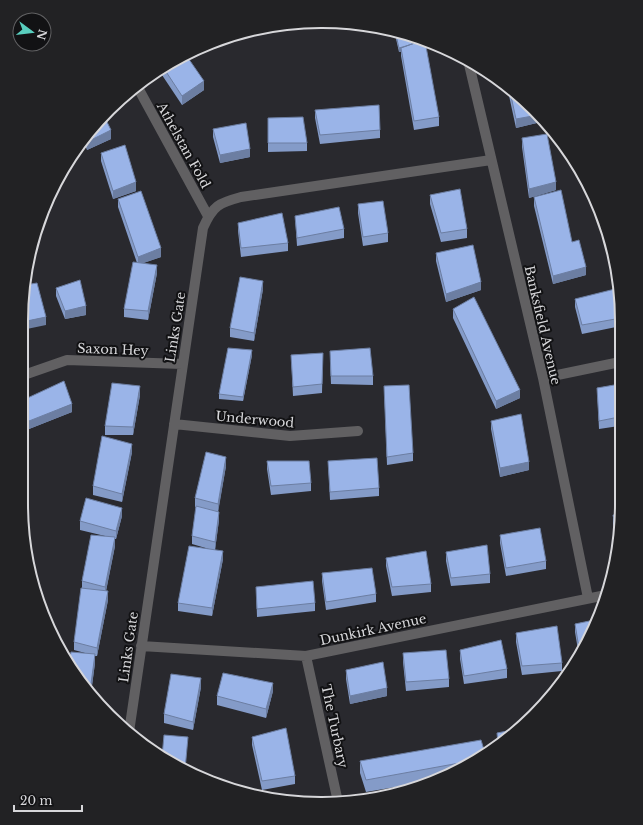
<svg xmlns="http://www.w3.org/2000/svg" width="643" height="825" viewBox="0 0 643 825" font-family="'Libre Baskerville',serif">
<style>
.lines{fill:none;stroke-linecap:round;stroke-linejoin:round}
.minor{stroke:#616062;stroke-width:10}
.wall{fill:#849bc8}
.shaded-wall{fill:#6c7ea2}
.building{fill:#9ab4e8;stroke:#6c7ea2}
.labels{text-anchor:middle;stroke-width:4;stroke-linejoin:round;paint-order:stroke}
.street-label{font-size:13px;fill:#d7d7da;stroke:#121214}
.rim{fill:none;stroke:#d7d7da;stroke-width:2}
</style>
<rect width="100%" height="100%" fill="#29292e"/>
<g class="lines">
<path class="minor" d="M468 60 543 378 588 598
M137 86 208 216
M21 376 67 360 182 364
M543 378 620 362
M174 424 290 436 358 431
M141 646 306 656 606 595
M306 656 338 802
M129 732 203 228C213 205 219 203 241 197L491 160"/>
</g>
<path class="wall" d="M301 23V27L253 30 282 24Z
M394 30 399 31 439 117V126L414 130 401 56V52H399Z
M171 61 204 90 182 105 162 75V68Z
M508 86 545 121 516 128 508 91Z
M315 110 380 130V138L320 144 315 118Z
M104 116 111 139 87 150 83 139Z
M268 118 307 143V151L268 152Z
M213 129 250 157 220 163 213 137Z
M522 138 556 190 529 198 522 147Z
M101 153 136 191 113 199 101 161Z
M430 195 467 229V238L441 242 430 204Z
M534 197 572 242 586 275 553 284 534 206Z
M118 199 161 257 143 263 157 273 148 320 124 317V309L137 263 118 207Z
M358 204 388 233V242L363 246 358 213Z
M295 216 344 229V238L297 246Z
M238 223 288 243V251L241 257 238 231Z
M436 253 481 290 446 302 436 261Z
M56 288 86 315 65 319 56 296Z
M263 289 254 341 230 337V328Z
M575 299 621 302V326L582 334 575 307Z
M453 309 520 398 496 409 453 318Z
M323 353 322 393 293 396 291 355Z
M252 355 243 401 219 399V394Z
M330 360 373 376V385L331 384Z
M620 384 619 426 599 429 597 388Z
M384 386 413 453V461L387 465Z
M140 395 133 435H105V426Z
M21 401 72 412 29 429 21 411Z
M491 421 529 470 500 477 491 429Z
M132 452 122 502 93 495V486Z
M267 461 311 483V491L271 495 267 469Z
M328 461 379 488V496L330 500Z
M226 466 218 511 219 520 215 550 223 559 212 616 178 611V603L209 549 192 544V536L196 507H195V498Z
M613 515H617V543L613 524Z
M122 516 116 539H115V546L106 591 108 600 97 656H95V663L91 693 69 664 85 653 74 650V642L82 588V581L105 536 80 530V521Z
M500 535 546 561V569L506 576 500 543Z
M446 552 490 574V583L451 586 446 561Z
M386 558 431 584V592L392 596 386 566Z
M322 573 376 594V602L326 610 322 581Z
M256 587 315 603V611L257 617Z
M599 619 579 656 575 632V624Z
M516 633 562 663V671L522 675 516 642Z
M460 650 507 669V678L464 684 460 659Z
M403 653 449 679V687L406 691 403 662Z
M346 670 387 696 350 704 346 679Z
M201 687 193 730 164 723V714Z
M273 691 266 718 217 705V696Z
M252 737 295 776V784L262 790 252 745Z
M485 753 472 764 431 781 366 792 360 773V761Z"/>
<path class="shaded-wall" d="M421 43 401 48V52H399V48Z
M204 81V90L182 105V96Z
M538 115 545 121 516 128V119Z
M111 130V139L87 150V142Z
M250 149V157L220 163V155Z
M136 182V191L113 199V191Z
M556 182V190L529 198V189Z
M161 248V257L138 265V257Z
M157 265V273L148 320V311Z
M586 267V275L553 284V276Z
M263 281V289L254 341V333Z
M481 282V290L446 302V294Z
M86 306V315L65 319V311Z
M46 317V325L22 330V322Z
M252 350V355L243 401V397Z
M140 386V395L133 435V427Z
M520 390V398L496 409V401Z
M72 404V412L29 429V421Z
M132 444V452L122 502V494Z
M226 457V466L218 513V504Z
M529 462V470L500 477V468Z
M122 508V516L116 539V531Z
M219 512V520L215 550V542Z
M115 537V546L105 596V587Z
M223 551V559L212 616V608Z
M108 591V600L97 656V648Z
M95 654V663L91 693 90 691Z
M201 678V687L193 730V722Z
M273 683V691L266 718V709Z
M387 688V696L350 704V696Z"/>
<path class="building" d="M395 31H399L420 39 421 41 406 46 399 48Z
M423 40 425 41 439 117 414 121 401 48Z
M186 55 204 81 182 96 163 67 171 61Z
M509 87 538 115 516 119Z
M379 105 380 130 320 135 315 110Z
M104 116 111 130 87 142 85 137Z
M303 117 307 143H268V118Z
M246 123 250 149 220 155 213 129Z
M547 134 556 182 529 189 522 138Z
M125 145 136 182 113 191 101 153Z
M460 189 467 229 441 233 430 195Z
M561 190 572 242 579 240 586 267 553 276 534 197Z
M141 191 161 248 138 257 118 199Z
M383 201 388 233 363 237 358 204Z
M339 207 344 229 297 238 295 216Z
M282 213 288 243 241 248 238 223Z
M473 245 481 282 446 294 436 253Z
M133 262 157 265 148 311 124 309Z
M240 277 263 281 254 333 230 328Z
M80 280 86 306 65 311 56 288Z
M37 283 46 317 22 322V302L25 285Z
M619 288 621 302V318L582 325 575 299Z
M474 297 520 390 496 401 453 309Z
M228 348 252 350 243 397 219 394Z
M370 348 373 376H331L330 351Z
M323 353 322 384 293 387 291 355Z
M64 381 72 404 29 421 21 403V401Z
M112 383 140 386 133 427 105 426Z
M620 384 619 417 599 421 597 388Z
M409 385 413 453 387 457 384 386Z
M521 414 529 462 500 468 491 421Z
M102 436 132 444 122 494 93 486Z
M206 452 226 457 218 504 195 498Z
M377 458 379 488 330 492 328 461Z
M267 461H309L311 483 271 486Z
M86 498 122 508 116 531 80 521Z
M196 506 219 512 215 542 192 536Z
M613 515H617V535Z
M540 528 546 561 506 568 500 535Z
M91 535 115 537 105 587 82 581Z
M487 545 490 574 451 578 446 552Z
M189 546 223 551 212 608 178 603Z
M426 551 431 584 392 587 386 558Z
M372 568 376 594 326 602 322 573Z
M313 581 315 603 257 609 256 587Z
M81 588 108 591 97 648 74 642Z
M599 619 580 654 575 624Z
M557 626 562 663 522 666 516 633Z
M501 640 507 669 464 676 460 650Z
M446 650 449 679 406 682 403 653Z
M71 652 95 654 90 691 69 664Z
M383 662 387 688 350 696 346 670Z
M223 673 273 683 266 709 217 696Z
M171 674 201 678 193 722 164 714Z
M286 728 295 776 262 781 252 737Z
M517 729 498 744 497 733Z
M164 735 188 737 185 770 171 764 162 757Z
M481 740 485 753 476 760 366 780 360 761Z"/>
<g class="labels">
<g class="street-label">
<text transform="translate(184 145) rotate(61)" y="5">Athelstan Fold</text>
<text transform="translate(543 325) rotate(77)" y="5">Banksfield Avenue</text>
<text transform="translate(175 327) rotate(-81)" y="5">Links Gate</text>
<text transform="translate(113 349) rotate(2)" y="5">Saxon Hey</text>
<text transform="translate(255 419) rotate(5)" y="5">Underwood</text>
<text transform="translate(373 629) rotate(-12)" y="5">Dunkirk Avenue</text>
<text transform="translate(128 647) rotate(-82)" y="5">Links Gate</text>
<text transform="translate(335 726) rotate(78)" y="5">The Turbary</text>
</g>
</g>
<path d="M0 0H643V825H0ZM321 28H322A293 293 0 0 1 615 321V504A293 293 0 0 1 322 797H321A293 293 0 0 1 28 504V321A293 293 0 0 1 321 28Z" fill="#222224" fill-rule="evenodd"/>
<path class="rim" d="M321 28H322A293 293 0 0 1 615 321V504A293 293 0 0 1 322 797H321A293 293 0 0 1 28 504V321A293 293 0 0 1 321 28Z"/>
<g transform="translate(32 32) rotate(105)"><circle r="19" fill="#121214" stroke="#616163"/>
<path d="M0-3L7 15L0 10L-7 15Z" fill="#59cebe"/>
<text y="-6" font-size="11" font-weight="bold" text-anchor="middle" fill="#d7d7da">N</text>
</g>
<path d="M14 805v6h68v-6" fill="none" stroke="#d7d7da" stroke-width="2"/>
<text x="20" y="805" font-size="12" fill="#d7d7da" stroke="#121214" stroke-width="3" paint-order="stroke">20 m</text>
</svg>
